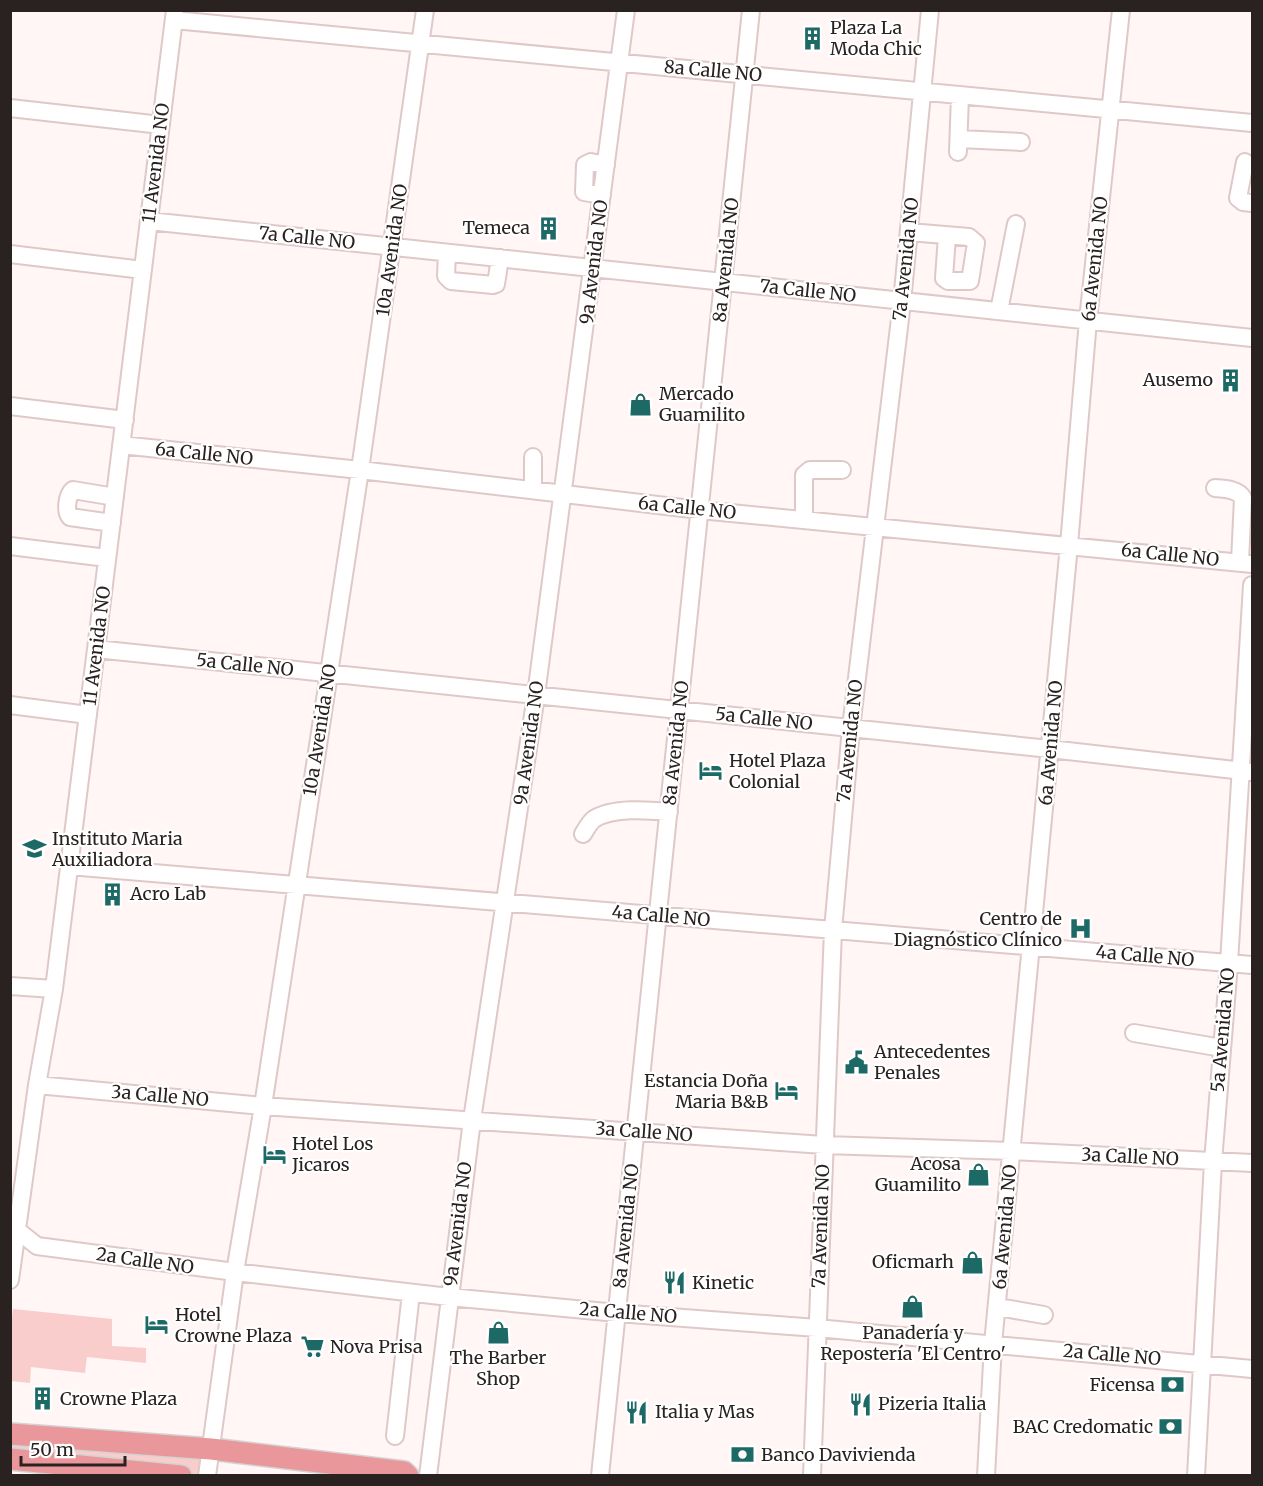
<svg xmlns="http://www.w3.org/2000/svg" width="1263" height="1486" viewBox="0 0 1263 1486" font-family="Merriweather,serif">
<style>
.park{fill:#f9cdcb}
.lines{fill:none;stroke-linecap:round;stroke-linejoin:round}
.minor-casing{stroke:#dfc9c8;stroke-width:20}
.major-casing{stroke:#d4d3d3;stroke-width:24}
.minor{stroke:#fff;stroke-width:16}
.major{stroke:#e9979a;stroke-width:21}
.labels{text-anchor:middle;stroke-width:4.5;stroke-linejoin:round;paint-order:stroke}
.poi-label{font-size:18px;fill:#2a2221;stroke:#fff;text-anchor:start}
.street-label{font-size:18px;fill:#2a2221;stroke:#fff}
</style>
<rect width="100%" height="100%" fill="#fff6f5"/>
<path class="park" d="M13 1309 112 1319V1346L146 1348V1363L87 1357 85 1373 31 1367 30 1383 11 1381 10 1336Z
M10 1438 208 1454 204 1475H122L11 1466Z"/>
<g class="lines">
<defs>
<path id="minor" d="M174 20 1252 123
M10 108 161 125
M959 139 1021 142
M958 152 960 95
M1245 162 1238 198 1243 202 1252 203
M602 195 584 192 585 165 591 162 606 165
M149 221 1252 338
M909 232 969 237 976 243 970 281H948L944 278 947 236
M447 253 446 276 451 281 493 285 496 284 500 258
M10 254 143 270
M999 311 1016 224
M10 406 125 420
M121 445 360 470 700 510 1252 564
M1215 488C1225 489 1238 489 1243 498L1240 562
M533 490V457
M804 520V475L810 470H842
M112 523 70 517C65 511 67 495 73 490L115 497
M10 546 107 558
M96 649 1050 749 1252 772
M10 705 88 715
M583 834C586 829 590 822 594 819 613 807 648 810 669 812
M69 866 1252 965
M10 986 54 989
M1134 1033 1222 1048
M37 1085 263 1106 824 1145 1012 1151 1252 1163
M10 1229 17 1230 37 1246 235 1272 449 1297 617 1313 817 1328 1252 1369
M10 1280 37 1085 54 989 175 10
M998 1307 1044 1315
M395 1436 411 1293
M207 1476 235 1272 263 1106 360 470 425 10
M428 1476 472 1120 536 695 626 10
M600 1476 751 10
M812 1476 833 930 851 728 902 302 930 10
M986 1476 993 1344 1069 545 1088 320 1121 10
M1196 1476 1213 1162 1229 963 1252 585"/>
<path id="major" d="M10 1434 211 1449 404 1472 408 1476
M10 1459 181 1476"/>
</defs>
<use href="#minor" class="minor-casing"/>
<use href="#major" class="major-casing"/>
<use href="#minor" class="minor"/>
<use href="#major" class="major"/>
</g>
<defs>
<symbol id="building-bare" viewBox="-9 -9 18 18"><path d="M-4-6H4V6H1V3H-1V6H-4ZM-2.5-4.3h1.7v1.8h-1.7ZM.8-4.3h1.7v1.8H.8ZM-2.5-1h1.7V.8h-1.7ZM.8-1h1.7V.8H.8Z" fill="#1d6966" stroke="#fff" stroke-width="2.5" paint-order="stroke"/></symbol>
<symbol id="shop-bare" viewBox="-9 -9 18 18"><path d="M-5-2.5h2.3a2.7 3.5 0 0 1 5.4 0H5L5.5 6h-11ZM-1.5-2.5h3a1.5 2.3 0 0 0-3 0Z" fill="#1d6966" stroke="#fff" stroke-width="2.5" paint-order="stroke"/></symbol>
<symbol id="hotel-bare" viewBox="-9 -9 18 18"><path d="M-6-4.5h1.5V1H6V5H4.5V3h-9V5H-6ZM-4 0a1.8 1.8 0 1 1 3.6 0ZM.5 0V-2.5h3Q6-2.5 6 0Z" fill="#1d6966" stroke="#fff" stroke-width="2.5" paint-order="stroke"/></symbol>
<symbol id="school-bare" viewBox="-9 -9 18 18"><path d="M0-5L7-2L0 1L-7-2ZM-4 1L0 2.5L4 1V4Q0 6-4 4Z" fill="#1d6966" stroke="#fff" stroke-width="2.5" paint-order="stroke"/></symbol>
<symbol id="hospital-bare" viewBox="-9 -9 18 18"><path d="M-5-5h3v3.5h4V-5h3V5h-3V1.5h-4V5h-3Z" fill="#1d6966" stroke="#fff" stroke-width="2.5" paint-order="stroke"/></symbol>
<symbol id="civic-bare" viewBox="-9 -9 18 18"><path d="M-.6-6.5H3V-4.5H.6V-3L4-1V1h2V6H-6V1h2V-1L-.6-3ZM-1.2 2.5V6h2.4V2.5Z" fill="#1d6966" stroke="#fff" stroke-width="2.5" paint-order="stroke"/></symbol>
<symbol id="restaurant-bare" viewBox="-9 -9 18 18"><path d="M-5-6h1v4h1v-4h1v4h1v-4h1v5L-1.5 .5V6h-2V.5L-5-1ZM5-6V6H3V1.5H1.5Q1.5-4 5-6Z" fill="#1d6966" stroke="#fff" stroke-width="2.5" paint-order="stroke"/></symbol>
<symbol id="supermarket-bare" viewBox="-9 -9 18 18"><path d="M-6-5.5h2.5l.6 2H6L4.5 2H-2.5L-4.4-4H-6ZM-1.5 3.2a1.3 1.3 0 1 0 .1 0ZM3 3.2a1.3 1.3 0 1 0 .1 0Z" fill="#1d6966" stroke="#fff" stroke-width="2.5" paint-order="stroke"/></symbol>
<symbol id="bank-bare" viewBox="-9 -9 18 18"><path d="M-6-4H6V4H-6ZM0-2.3a2.3 2.3 0 1 0 0 4.6a2.3 2.3 0 1 0 0-4.6Z" fill="#1d6966" stroke="#fff" stroke-width="2.5" paint-order="stroke"/></symbol>
</defs>
<g fill-rule="evenodd">
<use href="#building-bare" x="796" y="22" width="33" height="33"/>
<use href="#building-bare" x="532" y="212" width="33" height="33"/>
<use href="#building-bare" x="1214" y="364" width="33" height="33"/>
<use href="#shop-bare" x="624" y="388" width="33" height="33"/>
<use href="#hotel-bare" x="694" y="754" width="33" height="33"/>
<use href="#school-bare" x="18" y="832" width="33" height="33"/>
<use href="#building-bare" x="96" y="878" width="33" height="33"/>
<use href="#hospital-bare" x="1064" y="912" width="33" height="33"/>
<use href="#civic-bare" x="840" y="1046" width="33" height="33"/>
<use href="#hotel-bare" x="770" y="1074" width="33" height="33"/>
<use href="#hotel-bare" x="258" y="1138" width="33" height="33"/>
<use href="#shop-bare" x="962" y="1158" width="33" height="33"/>
<use href="#shop-bare" x="956" y="1246" width="33" height="33"/>
<use href="#restaurant-bare" x="658" y="1266" width="33" height="33"/>
<use href="#shop-bare" x="896" y="1290" width="33" height="33"/>
<use href="#hotel-bare" x="140" y="1308" width="33" height="33"/>
<use href="#shop-bare" x="482" y="1316" width="33" height="33"/>
<use href="#supermarket-bare" x="296" y="1330" width="33" height="33"/>
<use href="#bank-bare" x="1156" y="1368" width="33" height="33"/>
<use href="#building-bare" x="26" y="1382" width="33" height="33"/>
<use href="#restaurant-bare" x="844" y="1388" width="33" height="33"/>
<use href="#restaurant-bare" x="620" y="1396" width="33" height="33"/>
<use href="#bank-bare" x="1154" y="1410" width="33" height="33"/>
<use href="#bank-bare" x="726" y="1438" width="33" height="33"/>
</g>
<g class="labels">
<g class="poi-label">
<text x="830" y="34">Plaza La<tspan x="830" dy="21">Moda Chic</tspan></text>
<text x="530" y="234" text-anchor="end">Temeca</text>
<text x="1213" y="386" text-anchor="end">Ausemo</text>
<text x="659" y="400">Mercado<tspan x="659" dy="21">Guamilito</tspan></text>
<text x="729" y="767">Hotel Plaza<tspan x="729" dy="21">Colonial</tspan></text>
<text x="52" y="845">Instituto Maria<tspan x="52" dy="21">Auxiliadora</tspan></text>
<text x="130" y="900">Acro Lab</text>
<text x="1062" y="925" text-anchor="end">Centro de<tspan x="1062" dy="21">Diagnóstico Clínico</tspan></text>
<text x="874" y="1058">Antecedentes<tspan x="874" dy="21">Penales</tspan></text>
<text x="768" y="1087" text-anchor="end">Estancia Doña<tspan x="768" dy="21">Maria B&amp;B</tspan></text>
<text x="292" y="1150">Hotel Los<tspan x="292" dy="21">Jicaros</tspan></text>
<text x="961" y="1170" text-anchor="end">Acosa<tspan x="961" dy="21">Guamilito</tspan></text>
<text x="954" y="1268" text-anchor="end">Oficmarh</text>
<text x="692" y="1289">Kinetic</text>
<text x="175" y="1321">Hotel<tspan x="175" dy="21">Crowne Plaza</tspan></text>
<text x="913" y="1339" text-anchor="middle">Panadería y<tspan x="913" dy="21">Repostería 'El Centro'</tspan></text>
<text x="330" y="1353">Nova Prisa</text>
<text x="498" y="1364" text-anchor="middle">The Barber<tspan x="498" dy="21">Shop</tspan></text>
<text x="1155" y="1391" text-anchor="end">Ficensa</text>
<text x="60" y="1405">Crowne Plaza</text>
<text x="878" y="1410">Pizeria Italia</text>
<text x="655" y="1418">Italia y Mas</text>
<text x="1153" y="1433" text-anchor="end">BAC Credomatic</text>
<text x="761" y="1461">Banco Davivienda</text>
</g>
<g class="street-label">
<text transform="translate(713 71) rotate(5)" y="6">8a Calle NO</text>
<text transform="translate(156 163) rotate(-83)" y="6">11 Avenida NO</text>
<text transform="translate(307 238) rotate(6)" y="6">7a Calle NO</text>
<text transform="translate(392 250) rotate(-82)" y="6">10a Avenida NO</text>
<text transform="translate(906 259) rotate(-84)" y="6">7a Avenida NO</text>
<text transform="translate(1095 259) rotate(-84)" y="6">6a Avenida NO</text>
<text transform="translate(726 260) rotate(-84)" y="6">8a Avenida NO</text>
<text transform="translate(594 262) rotate(-83)" y="6">9a Avenida NO</text>
<text transform="translate(808 291) rotate(6)" y="6">7a Calle NO</text>
<text transform="translate(204 454) rotate(6)" y="6">6a Calle NO</text>
<text transform="translate(687 508) rotate(6)" y="6">6a Calle NO</text>
<text transform="translate(1170 555) rotate(6)" y="6">6a Calle NO</text>
<text transform="translate(97 646) rotate(-83)" y="6">11 Avenida NO</text>
<text transform="translate(245 665) rotate(6)" y="6">5a Calle NO</text>
<text transform="translate(764 719) rotate(6)" y="6">5a Calle NO</text>
<text transform="translate(320 730) rotate(-81)" y="6">10a Avenida NO</text>
<text transform="translate(850 741) rotate(-84)" y="6">7a Avenida NO</text>
<text transform="translate(529 743) rotate(-82)" y="6">9a Avenida NO</text>
<text transform="translate(676 743) rotate(-84)" y="6">8a Avenida NO</text>
<text transform="translate(1051 743) rotate(-85)" y="6">6a Avenida NO</text>
<text transform="translate(661 916) rotate(5)" y="6">4a Calle NO</text>
<text transform="translate(1145 956) rotate(5)" y="6">4a Calle NO</text>
<text transform="translate(1223 1030) rotate(-85)" y="6">5a Avenida NO</text>
<text transform="translate(160 1096) rotate(5)" y="6">3a Calle NO</text>
<text transform="translate(644 1132) rotate(4)" y="6">3a Calle NO</text>
<text transform="translate(1130 1157) rotate(3)" y="6">3a Calle NO</text>
<text transform="translate(458 1224) rotate(-83)" y="6">9a Avenida NO</text>
<text transform="translate(626 1226) rotate(-84)" y="6">8a Avenida NO</text>
<text transform="translate(821 1226) rotate(-88)" y="6">7a Avenida NO</text>
<text transform="translate(1005 1227) rotate(-85)" y="6">6a Avenida NO</text>
<text transform="translate(145 1261) rotate(8)" y="6">2a Calle NO</text>
<text transform="translate(628 1313) rotate(5)" y="6">2a Calle NO</text>
<text transform="translate(1112 1355) rotate(5)" y="6">2a Calle NO</text>
</g>
</g>
<rect width="1263" height="1486" fill="none" stroke="#2a2221" stroke-width="24"/>
<path d="M21 1456v9h104v-9" fill="none" stroke="#2a2221" stroke-width="3"/>
<text x="30" y="1456" font-size="18" fill="#2a2221" stroke="#ffffff" stroke-width="4.5" paint-order="stroke">50 m</text>
</svg>
